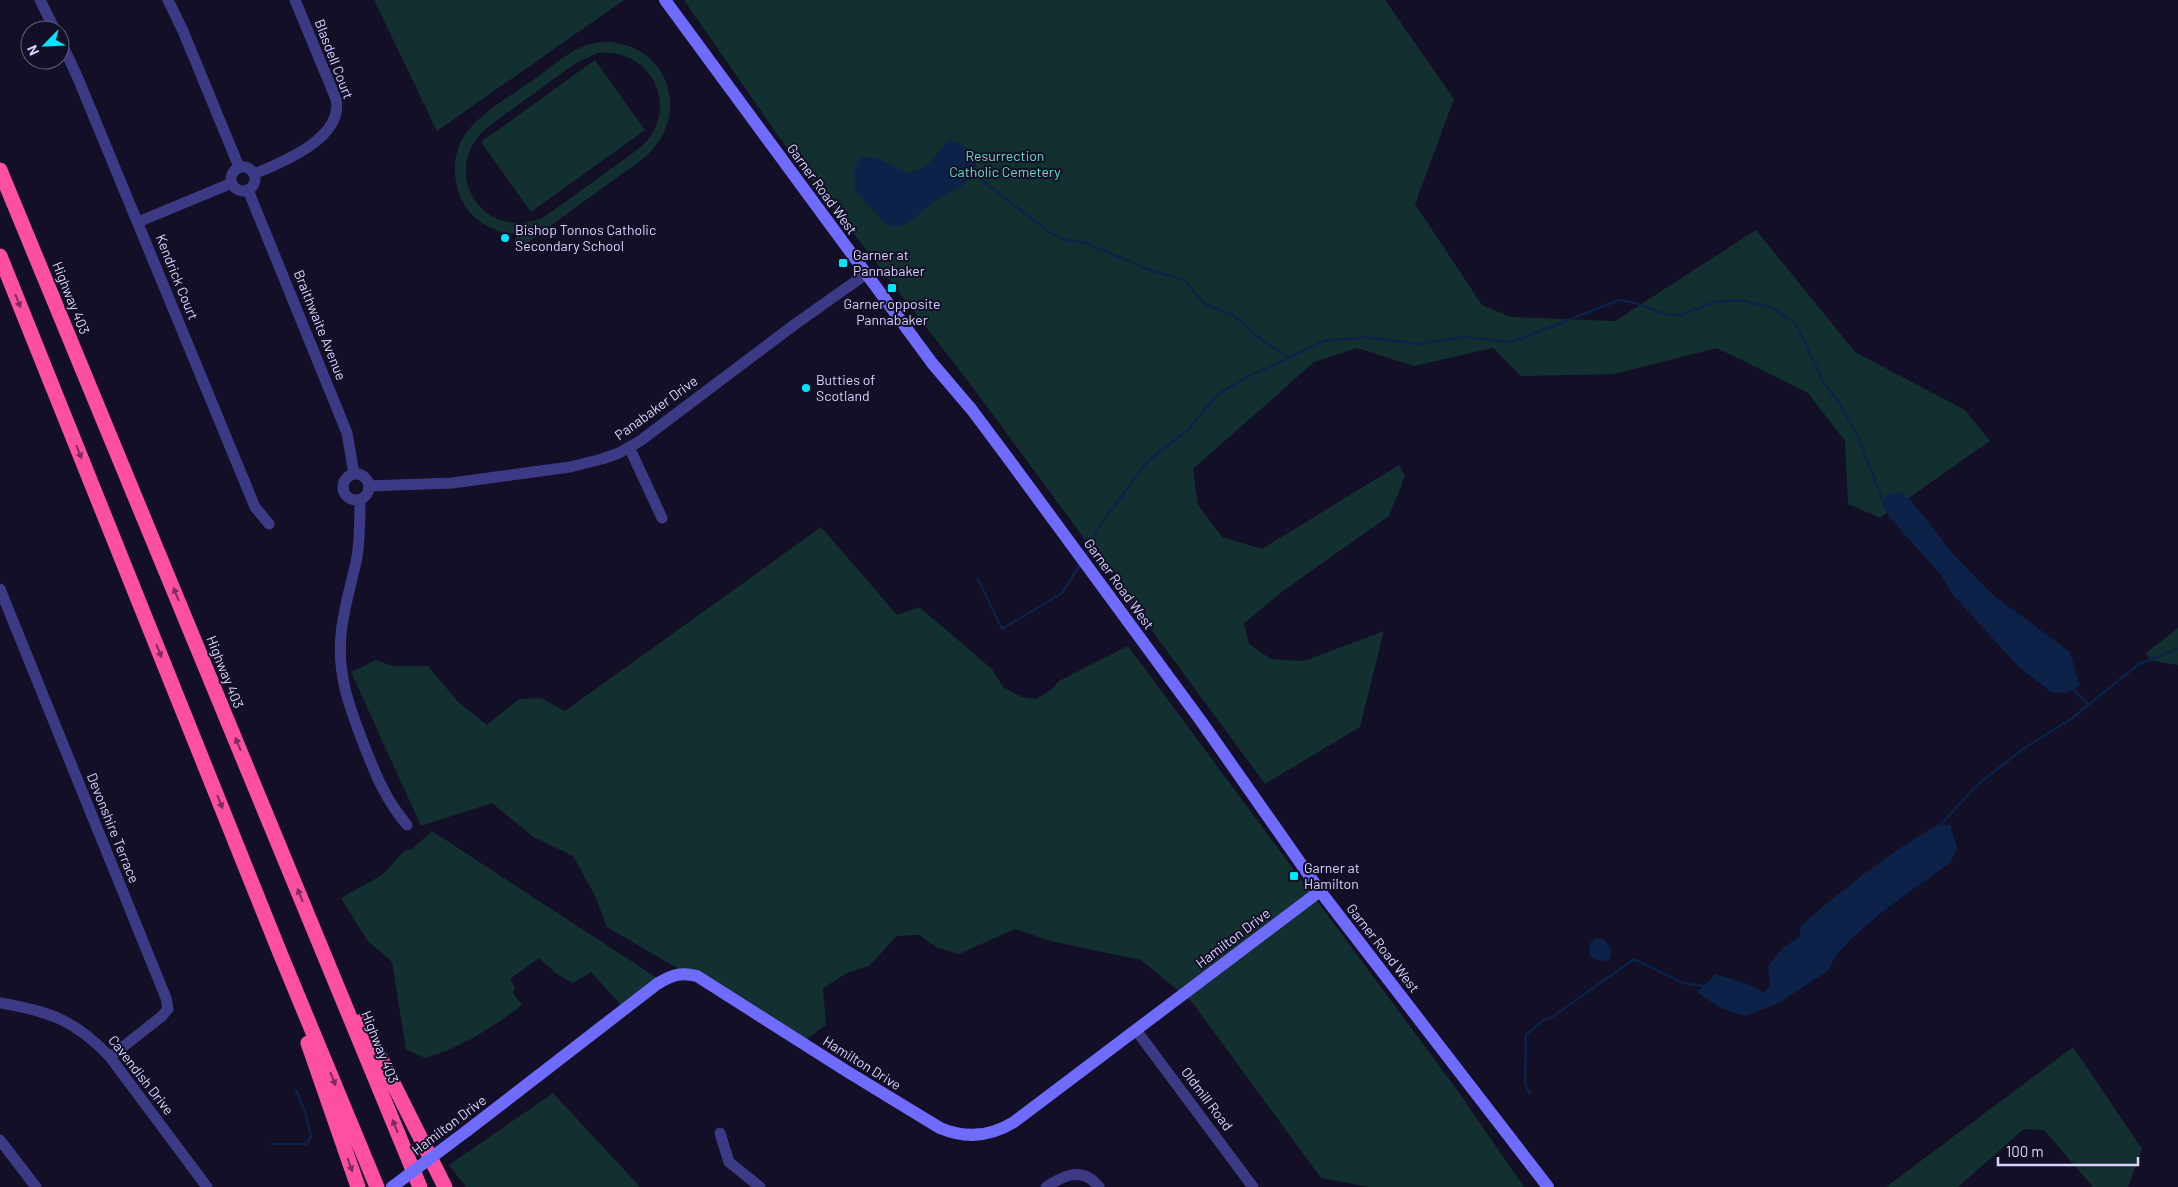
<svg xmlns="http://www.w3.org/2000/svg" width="2178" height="1187" viewBox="0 0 2178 1187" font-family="Barlow,sans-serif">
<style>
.green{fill:#12302f;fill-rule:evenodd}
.water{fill:#0c2248}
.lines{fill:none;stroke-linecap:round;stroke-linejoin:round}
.stream{stroke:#0c2248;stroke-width:2.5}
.street{stroke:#3d3a85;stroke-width:11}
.secondary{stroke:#6f6bff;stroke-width:12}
.highway{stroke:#ff4fa3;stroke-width:15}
.secondary-bridge{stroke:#6f6bff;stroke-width:12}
.oneway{fill:#7d2c5e}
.poi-dot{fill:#00e5ff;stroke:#130f26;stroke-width:2}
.labels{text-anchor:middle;stroke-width:4;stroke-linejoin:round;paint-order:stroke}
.street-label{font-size:14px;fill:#d9d4ff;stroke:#130f26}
.park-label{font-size:14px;fill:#5fe0c0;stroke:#130f26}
.poi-label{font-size:14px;fill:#d9d4ff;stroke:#130f26;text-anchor:start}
</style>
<rect width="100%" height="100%" fill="#130f26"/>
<path class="green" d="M374 0H624L437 131Z
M684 0H1385L1454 99 1415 204 1482 305 1511 317 1615 321 1756 230 1855 352 1965 410 1990 441 1880 518 1848 504 1845 441 1808 393 1717 348 1614 374 1521 376 1493 348 1414 366 1357 348 1314 362 1193 469 1198 505 1222 537 1262 549 1399 465 1405 476 1389 516 1283 591 1244 623 1249 644 1271 659 1304 661 1384 631 1360 727 1265 784 974 389 779 137Z
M610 42C672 48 691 118 644 158L520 248 514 240 521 234C501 235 481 226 468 210 453 189 450 161 463 138 477 114 514 94 536 78 550 68 564 55 580 48 589 43 599 42 610 42ZM598 53C655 47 683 115 637 150L544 217C482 245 436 168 489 126L576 63Z
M595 60 645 130 531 212 481 142Z
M821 527 897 615 919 607 992 669 1003 687 1022 697 1036 699 1051 690 1059 681 1128 646 1455 1087 1524 1187H1369L1321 1178 1192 1002 1141 960 1050 941 1015 929 959 954 938 948 919 935 897 936 869 966 847 973 823 988 826 1025 803 1042 607 927 595 896 573 856 532 836 492 803 421 826 351 672 376 660 393 666H428L458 702 487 725 519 699 541 698 565 711Z
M2178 628V665L2150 660 2146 653Z
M432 831 657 978 621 1005 591 972 573 983 557 974 539 958 510 979 515 987 513 993 522 1005C492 1028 461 1048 425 1058L406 1049 392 962 367 940 341 898 382 875 404 851 412 849Z
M2073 1047 2142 1149 2128 1187H2093L2044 1130 2024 1129 1958 1187H1886Z
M553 1093 640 1187H466L449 1165Z"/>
<path class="water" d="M948 140C961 140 967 149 976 157L974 174 963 185 939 198 905 225 894 227 885 223 855 191 854 169 860 157H874L909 173 921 169 930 162Z
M1900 492 1910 499 1952 553 1993 595 2070 652 2080 686 2065 693 2051 692 2017 665 1954 596 1941 575 1889 517 1882 502 1888 494Z
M1939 824 1950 825 1957 848 1951 862C1923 883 1838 938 1829 970L1779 1003 1745 1016 1720 1008 1697 992 1716 974 1750 985 1763 992 1770 987 1768 966 1782 949 1800 936V927C1843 888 1889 853 1939 824Z
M1596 938 1605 940 1612 951 1609 961 1597 960 1590 956 1589 944Z"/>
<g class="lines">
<path class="stream" d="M974 174 1049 232 1063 239 1085 243 1150 270 1184 280 1206 305 1233 315 1263 341 1288 357
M1086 556 1098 528 1147 462 1188 430 1217 395 1241 380 1324 341 1366 337 1418 344 1464 337 1512 342 1619 300 1635 303 1664 314 1680 315 1715 302 1738 300 1771 307 1796 324 1825 385 1839 402 1857 435 1884 503
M978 579 1002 629 1062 593 1080 565
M2071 687 2088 704
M1941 824 1978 784 2023 749 2071 719 2139 664 2178 649
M1530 1094 1525 1084 1526 1035 1544 1020 1552 1017 1634 959 1683 983 1703 986
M271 1144H307L311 1136 305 1111 296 1090"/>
<path class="street" d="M40 0 55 30
M168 0 183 31 239 167
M60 40 77 76 255 507 269 524
M231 179a12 12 0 1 1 24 0a12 12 0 1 1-24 0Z
M254 174C283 162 344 138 336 99L295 0
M248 190 347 433 354 474
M138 222 232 183
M629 447 662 518
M343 487a13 13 0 1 1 26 0a13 13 0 1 1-26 0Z
M369 486 452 483 570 467 602 459 619 453 640 441 794 325 866 274
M360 500C360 519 360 538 357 557 352 583 343 609 341 635 337 675 350 709 364 745 376 776 386 800 407 825
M0 589 166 998 168 1009 161 1017 110 1057
M0 1003C49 1011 75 1020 110 1057L207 1187
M1136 1030 1253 1187
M720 1133 729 1162 760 1187
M0 1140 36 1187
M1046 1187C1064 1175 1083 1166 1099 1187"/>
<path class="secondary" d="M665 0 932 363 972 410 1013 465 1201 721 1320 891 1548 1187
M468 1130 657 984C672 975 680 972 697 976L848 1072 940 1128C966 1139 990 1137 1014 1122L1320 891"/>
<path class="highway" d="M0 170 420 1187
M0 256 280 953 377 1187
M362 1021 445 1187
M308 1043 358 1187"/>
<path class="secondary-bridge" d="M392 1187 468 1130"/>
</g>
<defs><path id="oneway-solid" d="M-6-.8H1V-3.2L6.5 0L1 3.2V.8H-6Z" transform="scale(1.25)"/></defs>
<g class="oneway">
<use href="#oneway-solid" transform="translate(18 301) rotate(68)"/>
<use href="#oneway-solid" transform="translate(79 452) rotate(68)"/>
<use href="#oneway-solid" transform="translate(176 594) rotate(-112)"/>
<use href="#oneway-solid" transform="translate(159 651) rotate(68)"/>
<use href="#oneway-solid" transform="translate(238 744) rotate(-112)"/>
<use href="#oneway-solid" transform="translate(220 802) rotate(68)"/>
<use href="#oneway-solid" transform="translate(300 895) rotate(-112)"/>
<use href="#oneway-solid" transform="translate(333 1079) rotate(68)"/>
<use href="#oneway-solid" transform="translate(395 1126) rotate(-112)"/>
<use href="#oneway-solid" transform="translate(350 1165) rotate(71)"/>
</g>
<g class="poi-dot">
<circle cx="505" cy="238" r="5"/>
<rect x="838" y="258" width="10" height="10" rx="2.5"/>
<rect x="887" y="283" width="10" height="10" rx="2.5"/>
<circle cx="806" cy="388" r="5"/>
<rect x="1289" y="871" width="10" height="10" rx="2.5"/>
</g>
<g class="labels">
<g class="street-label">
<text transform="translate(334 59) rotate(69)" y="5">Blasdell Court</text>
<text transform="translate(822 189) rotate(54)" y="5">Garner Road West</text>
<text transform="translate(177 277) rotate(68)" y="5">Kendrick Court</text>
<text transform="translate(71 298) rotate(68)" y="5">Highway 403</text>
<text transform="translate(320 325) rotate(68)" y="5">Braithwaite Avenue</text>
<text transform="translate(656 408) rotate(-36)" y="5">Panabaker Drive</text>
<text transform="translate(1119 584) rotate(54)" y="5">Garner Road West</text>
<text transform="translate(225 672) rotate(68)" y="5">Highway 403</text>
<text transform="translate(113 828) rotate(68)" y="5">Devonshire Terrace</text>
<text transform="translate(1233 938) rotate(-37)" y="5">Hamilton Drive</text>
<text transform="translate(1383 948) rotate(52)" y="5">Garner Road West</text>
<text transform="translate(380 1047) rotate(68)" y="5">Highway 403</text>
<text transform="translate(862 1063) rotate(32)" y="5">Hamilton Drive</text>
<text transform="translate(141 1075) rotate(52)" y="5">Cavendish Drive</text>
<text transform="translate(1207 1099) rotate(53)" y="5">Oldmill Road</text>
<text transform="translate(449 1125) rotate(-37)" y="5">Hamilton Drive</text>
</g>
<g class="park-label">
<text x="1005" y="161">Resurrection<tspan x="1005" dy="16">Catholic Cemetery</tspan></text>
</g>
<g class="poi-label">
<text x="515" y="235">Bishop Tonnos Catholic<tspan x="515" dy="16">Secondary School</tspan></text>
<text x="853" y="260">Garner at<tspan x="853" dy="16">Pannabaker</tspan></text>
<text x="892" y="309" text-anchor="middle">Garner opposite<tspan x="892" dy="16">Pannabaker</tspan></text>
<text x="816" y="385">Butties of<tspan x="816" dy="16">Scotland</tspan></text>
<text x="1304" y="873">Garner at<tspan x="1304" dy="16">Hamilton</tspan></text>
</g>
</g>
<g transform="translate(45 45) rotate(246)"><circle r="24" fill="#130f26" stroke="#625e7d"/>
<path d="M0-4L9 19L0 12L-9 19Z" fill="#00e5ff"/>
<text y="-8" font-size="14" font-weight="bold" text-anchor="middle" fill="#d9d4ff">N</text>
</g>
<path d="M1998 1157v8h140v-8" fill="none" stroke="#d9d4ff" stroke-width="2.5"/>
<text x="2006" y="1157" font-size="15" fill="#d9d4ff" stroke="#130f26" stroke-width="4" paint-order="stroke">100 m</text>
</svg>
